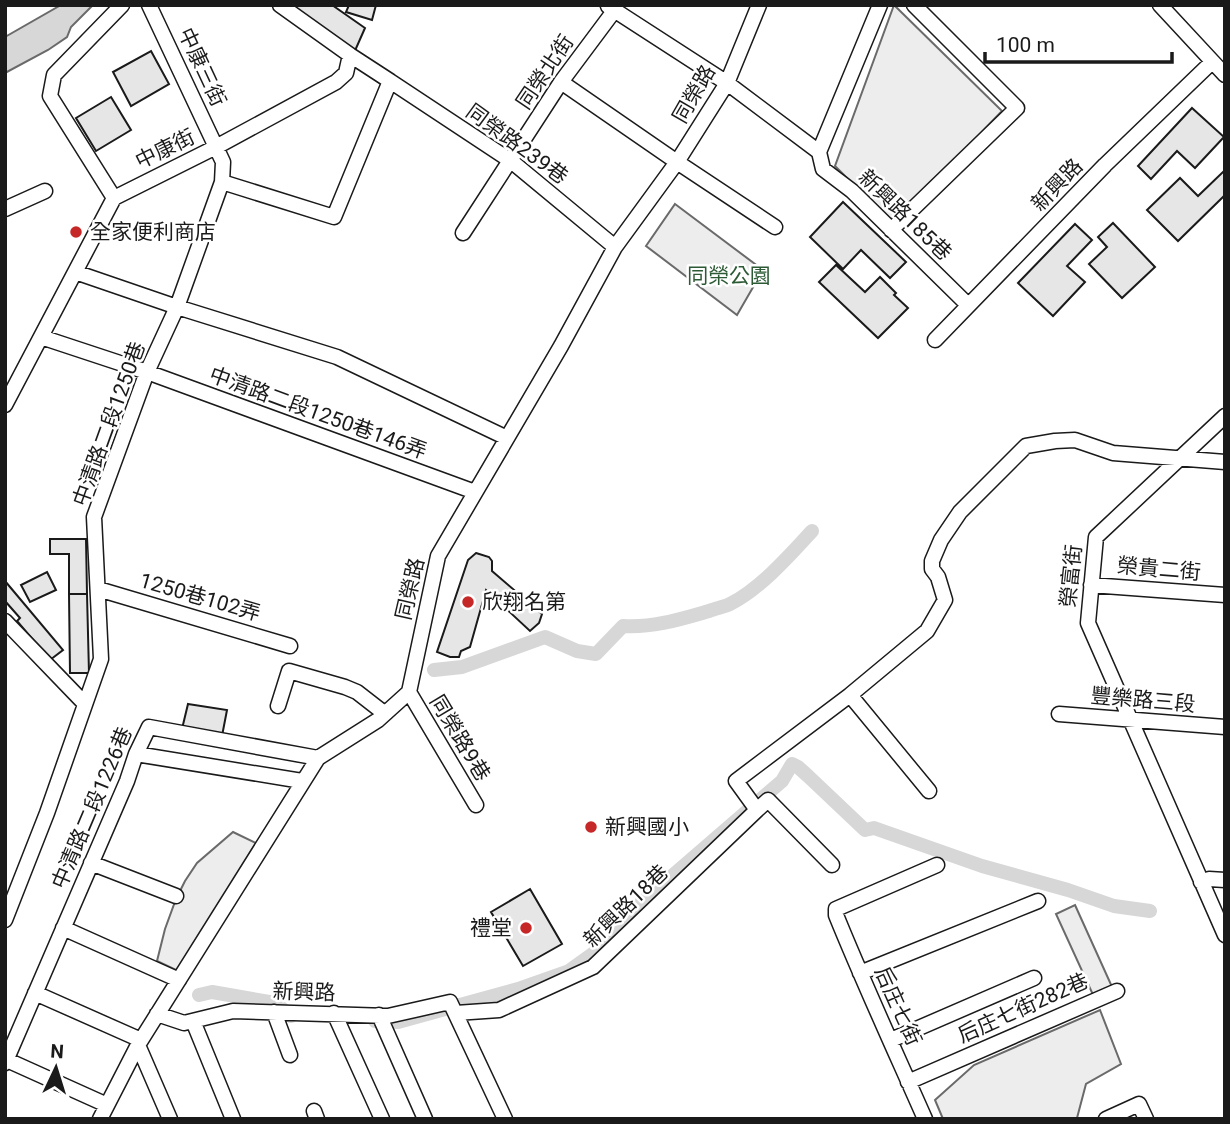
<svg xmlns="http://www.w3.org/2000/svg" width="1230" height="1124" viewBox="0 0 1230 1124" font-family="Roboto,'Noto Sans TC',sans-serif">
<style>
.built{fill:#ededed;stroke:#6a6a6a;stroke-width:2}
.water{fill:#d7d7d7;stroke:#6a6a6a;stroke-width:2}
.lines{fill:none;stroke-linecap:round;stroke-linejoin:round}
.canal{stroke:#d7d7d7;stroke-width:14}
.building{fill:#e6e6e6;stroke:#1a1a1a;stroke-width:2}
.minor-casing{stroke:#1a1a1a;stroke-width:17}
.minor{stroke:#fff;stroke-width:14}
.poi-dot{fill:#c62828;stroke:#fff;stroke-width:2.5}
.labels{text-anchor:middle;stroke-width:5;stroke-linejoin:round;paint-order:stroke}
.street-label{font-size:21px;fill:#1a1a1a;stroke:#fff}
.poi-label{font-size:21px;fill:#1a1a1a;stroke:#fff;text-anchor:start}
.park-label{font-size:21px;fill:#2b5a34;stroke:#fff}
</style>
<rect width="100%" height="100%" fill="#fff"/>
<path class="built" d="M894 5 1002 111 893 224 835 166Z
M675 204 763 270 737 315 646 246Z
M233 832 256 843 178 971 157 961 165 929 176 899 185 881 197 863Z
M1075 905 1113 989 1094 997 1056 914Z
M1100 1010 1121 1064 1086 1084 1077 1118 943 1119 935 1100 974 1065Z"/>
<path class="water" d="M61 5H93L71 27 67 37 48 50 5 73V37Z"/>
<g class="lines">
<path class="canal" d="M434 670 462 667 545 637 577 651 596 654 623 626C653 628 681 619 709 611 716 608 724 607 730 604 760 589 790 555 812 531
M199 995 212 992 275 1003 291 1016
M375 1021 398 1022 518 989 569 971 601 948 620 921 782 781 792 764 798 767 808 776 865 830 874 828 982 866 1068 890 1114 906 1150 911"/>
</g>
<path class="building" d="M290 5H332L365 28 354 53Z
M349 5H376L372 20 346 12Z
M151 51 169 84 131 106 113 72Z
M111 97 131 130 96 151 76 118Z
M1192 108 1224 137 1195 168 1177 151 1151 179 1138 166Z
M1225 170V195L1178 241 1147 210 1180 178 1198 196Z
M843 202 906 262 890 278 861 250 843 269 810 237Z
M1113 223 1155 267 1122 298 1089 264 1107 247 1098 237Z
M1075 224 1092 240 1067 266 1085 282 1053 316 1018 283Z
M836 265 865 292 880 277 896 293 894 295 908 308 878 338 819 282Z
M50 539H86L87 594H69V554H50Z
M476 553 489 557 492 561V571L542 614 539 623 530 631 486 590 470 647 461 651 459 657H450L437 652 468 560Z
M47 572 56 590 30 602 21 585Z
M5 581 63 650 50 660 17 621 20 618 5 601Z
M69 594H87L89 673H70Z
M188 704 227 710 222 736 182 729Z
M530 889 562 944 523 966 491 912Z"/>
<g class="lines">
<defs>
<path id="minor" d="M1160 5 1225 75
M608 6 727 83 819 152
M390 81 511 161 615 247
M561 82 677 162 775 227
M819 152 823 169 852 191 968 305
M819 152 880 5
M222 182 334 217 390 81 350 55
M114 198 50 96 54 75 122 5
M5 209 45 191
M891 230 1017 108 914 5
M463 233 561 82 614 11 615 5
M75 272 177 307 337 357 507 438
M41 337 147 372 475 492
M935 340 1105 165 1212 62
M5 405 114 198 216 147 336 82 346 73 350 55 280 5
M1225 416 1096 537 1088 623 1225 935
M1091 585 1225 595
M98 589 290 646
M5 621 85 704
M409 692 476 805
M850 695 929 791
M278 706 289 671 345 687 357 692 384 713
M1059 714 1225 727
M136 754 302 781
M757 810 768 800 832 865
M91 863 176 896
M1201 882 1209 879 1225 880
M5 920 47 813 101 659 94 517 147 372 177 307 222 182 223 162 149 5
M63 928 179 980
M860 973 1038 901
M35 993 141 1040
M274 1012 290 1055
M334 1013 382 1119
M456 1013 499 1010 593 967 757 810 736 781 850 695 927 631 945 600 938 577 932 569V561L941 540 960 512 1026 446 1055 441 1075 440 1113 453 1225 462
M157 1014 184 1023 233 1011 388 1016 450 1002 505 1119
M379 1015 425 1119
M193 1021 233 1119
M891 1040 1034 978
M138 1045 170 1119
M7 1060 107 1105
M5 1063 127 781 136 754 149 727 318 758
M908 1082 1117 991
M314 1111 317 1119
M100 1119 138 1045 318 758 378 720 409 692 438 556 561 346 615 247 677 162 727 83 759 5
M925 1119C895 1051 864 984 836 915V909L937 865
M1106 1119 1139 1104 1146 1119"/>
</defs>
<use href="#minor" class="minor-casing"/>
<use href="#minor" class="minor"/>
</g>
<g class="poi-dot">
<circle cx="76" cy="232" r="7"/>
<circle cx="468" cy="602" r="7"/>
<circle cx="591" cy="827" r="7"/>
<circle cx="526" cy="928" r="7"/>
</g>
<g class="labels">
<g class="street-label">
<text transform="translate(202 67) rotate(65)" y="7">中康三街</text>
<text transform="translate(545 72) rotate(-56)" y="7">同榮北街</text>
<text transform="translate(694 94) rotate(-60)" y="7">同榮路</text>
<text transform="translate(517 144) rotate(36)" y="7">同榮路239巷</text>
<text transform="translate(165 149) rotate(-26)" y="7">中康街</text>
<text transform="translate(1057 185) rotate(-46)" y="7">新興路</text>
<text transform="translate(905 215) rotate(44)" y="7">新興路185巷</text>
<text transform="translate(318 413) rotate(20)" y="7">中清路二段1250巷146弄</text>
<text transform="translate(109 424) rotate(-70)" y="7">中清路二段1250巷</text>
<text transform="translate(1159 569) rotate(5)" y="7">榮貴二街</text>
<text transform="translate(1071 576) rotate(-84)" y="7">榮富街</text>
<text transform="translate(410 589) rotate(-77)" y="7">同榮路</text>
<text transform="translate(200 597) rotate(16)" y="7">1250巷102弄</text>
<text transform="translate(1143 700) rotate(5)" y="7">豐樂路三段</text>
<text transform="translate(460 738) rotate(59)" y="7">同榮路9巷</text>
<text transform="translate(92 808) rotate(-67)" y="7">中清路二段1226巷</text>
<text transform="translate(626 906) rotate(-44)" y="7">新興路18巷</text>
<text transform="translate(304 992) rotate(2)" y="7">新興路</text>
<text transform="translate(898 1006) rotate(66)" y="7">后庄七街</text>
<text transform="translate(1023 1008) rotate(-24)" y="7">后庄七街282巷</text>
</g>
<g class="poi-label">
<text x="90" y="239">全家便利商店</text>
<text x="482" y="609">欣翔名第</text>
<text x="605" y="834">新興國小</text>
<text x="512" y="935" text-anchor="end">禮堂</text>
</g>
<g class="park-label">
<text x="729" y="283">同榮公園</text>
</g>
</g>
<rect width="1230" height="1124" fill="none" stroke="#1a1a1a" stroke-width="14"/>
<g transform="translate(56 1068) rotate(4)" stroke="#ffffff" stroke-width="5" paint-order="stroke">
<path d="M0-5L12 26L0 18L-12 26Z" fill="#1a1a1a"/>
<text y="-10" font-size="19" font-weight="bold" text-anchor="middle" fill="#1a1a1a">N</text>
</g>
<path d="M985 52v10h187v-10" fill="none" stroke="#1a1a1a" stroke-width="3.5"/>
<text x="996" y="52" font-size="21" fill="#1a1a1a" stroke="#ffffff" stroke-width="5" paint-order="stroke">100 m</text>
</svg>
